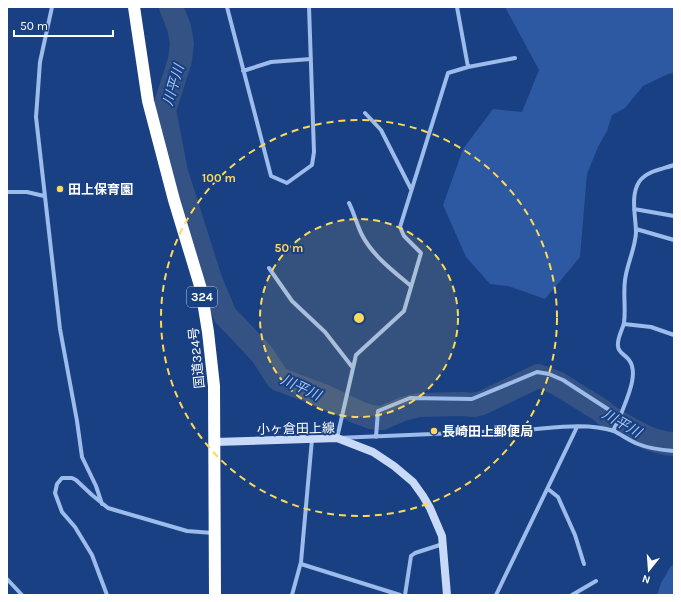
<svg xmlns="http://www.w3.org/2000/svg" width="681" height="602" viewBox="0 0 681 602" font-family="Karla,'Noto Sans JP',sans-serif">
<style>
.green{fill:#2c59a1}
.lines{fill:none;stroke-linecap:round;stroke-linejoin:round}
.river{stroke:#345283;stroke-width:24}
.street{stroke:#9dbbeb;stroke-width:4}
.secondary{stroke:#c9daf8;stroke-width:8}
.highway{stroke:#fff;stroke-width:12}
.ring{fill:none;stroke:#fed958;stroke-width:2;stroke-dasharray:7 5}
.poi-dot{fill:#fed958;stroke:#194082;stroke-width:1.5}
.labels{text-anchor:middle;stroke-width:4;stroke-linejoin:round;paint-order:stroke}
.shield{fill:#194082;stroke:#bac6da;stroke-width:1}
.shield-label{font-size:12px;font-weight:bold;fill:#fff}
.poi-label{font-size:13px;font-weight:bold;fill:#fff;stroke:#194082;text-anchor:start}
.street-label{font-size:13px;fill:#fff;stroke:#194082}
.water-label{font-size:14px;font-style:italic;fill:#a8c6f3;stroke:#194082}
.centre{fill:#fed958;stroke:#194082;stroke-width:2}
.ring-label{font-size:12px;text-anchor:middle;font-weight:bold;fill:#fed958;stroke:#194082;stroke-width:4;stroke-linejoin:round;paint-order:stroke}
</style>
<rect width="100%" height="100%" fill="#194082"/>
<path class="green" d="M505 7H674V73L668 74 643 86 625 108 612 115 607 131 598 147 587 174 580 257 545 299 508 286 490 284 466 257 443 205 463 149 493 109 522 112 539 70Z
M674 565V595H657L661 583 671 566Z"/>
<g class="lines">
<path class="river" d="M171 7 179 27 182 43 180 60 164 110 176 172 211 282 225 315 262 354 278 379 326 397 357 412 371 417 382 418 403 409 419 405 462 404 474 405 482 403 538 376 557 383 602 411 606 415C627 427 649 443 674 444"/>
<path class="street" d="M52 7 40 62 36 117 60 329 77 421 82 457 96 486 102 504
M227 7 271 176 287 183 312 165 314 152 309 7
M457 7 468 67 515 58
M468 67 448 73 400 227 404 236 421 253 404 311 356 355 337 438 525 430C553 428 586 422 614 431 622 435 630 441 638 444 650 449 661 450 674 451
M243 71 271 62 311 59
M365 113 381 130 411 189
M7 192H27L44 196
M349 203C354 213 357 225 362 235 373 256 393 271 411 286
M634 209 674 216
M636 229 674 240
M269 268 292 301 325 332 353 368
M624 324 651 327 674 335
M620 417C625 402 640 374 629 360 626 355 618 353 618 346 617 338 622 331 624 323 626 309 623 294 625 280 627 264 635 249 636 233 636 217 630 196 639 182 646 171 663 169 674 165
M376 437 378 411 410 398 472 399 537 372 549 374 563 380 620 417 613 431
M548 489 558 497 575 535 584 564
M301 564 400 595
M7 579 22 595
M107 595 92 555 75 527 62 512 55 493 57 484 62 478H72L76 480 92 495 108 508 187 531 213 533
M292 595 301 562 312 439
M405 595 411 556 415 553 443 544
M496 595 577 427
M572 595 596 581"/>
<path class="secondary" d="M215 442 337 438 373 452 394 466 413 482 423 496 430 508 442 536 447 595"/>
<path class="highway" d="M134 7 148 101 174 200 201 289 208 332 214 386 215 595"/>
</g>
<circle cx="359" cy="318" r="99" fill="#fed958" fill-opacity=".12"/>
<g class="ring">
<circle cx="359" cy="318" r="99"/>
<circle cx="359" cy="318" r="198"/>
</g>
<g class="poi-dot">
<circle cx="60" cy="189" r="4"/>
<circle cx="434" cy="431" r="4"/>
</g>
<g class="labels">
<rect class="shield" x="187" y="287" width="30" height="20" rx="3"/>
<g class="shield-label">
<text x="202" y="301">324</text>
</g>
<g class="poi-label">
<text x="68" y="194">田上保育園</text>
<text x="442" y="436">長崎田上郵便局</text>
</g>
<g class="street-label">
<text transform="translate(196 358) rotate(-96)" y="5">国道324号</text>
<text transform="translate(296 428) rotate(-1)" y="5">小ヶ倉田上線</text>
</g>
<g class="water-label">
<text transform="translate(173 85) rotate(-73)" y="5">川平川</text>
<text transform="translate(301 387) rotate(25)" y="5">川平川</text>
<text transform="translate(622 423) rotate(30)" y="5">川平川</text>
</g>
</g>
<circle cx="359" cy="318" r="6" class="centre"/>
<g class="ring-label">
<text x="219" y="182">100 m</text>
<text x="289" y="252">50 m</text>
</g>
<rect width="681" height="602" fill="none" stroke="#ffffff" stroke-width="16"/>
<g transform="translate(649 570) rotate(197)" stroke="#194082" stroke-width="3" paint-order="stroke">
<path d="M0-3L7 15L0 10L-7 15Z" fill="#ffffff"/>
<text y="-6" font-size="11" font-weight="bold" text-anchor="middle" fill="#ffffff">N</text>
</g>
<path d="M14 30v6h99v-6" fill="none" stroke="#ffffff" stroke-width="2"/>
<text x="20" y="30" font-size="12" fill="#ffffff" stroke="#194082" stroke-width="3" paint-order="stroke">50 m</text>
</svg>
